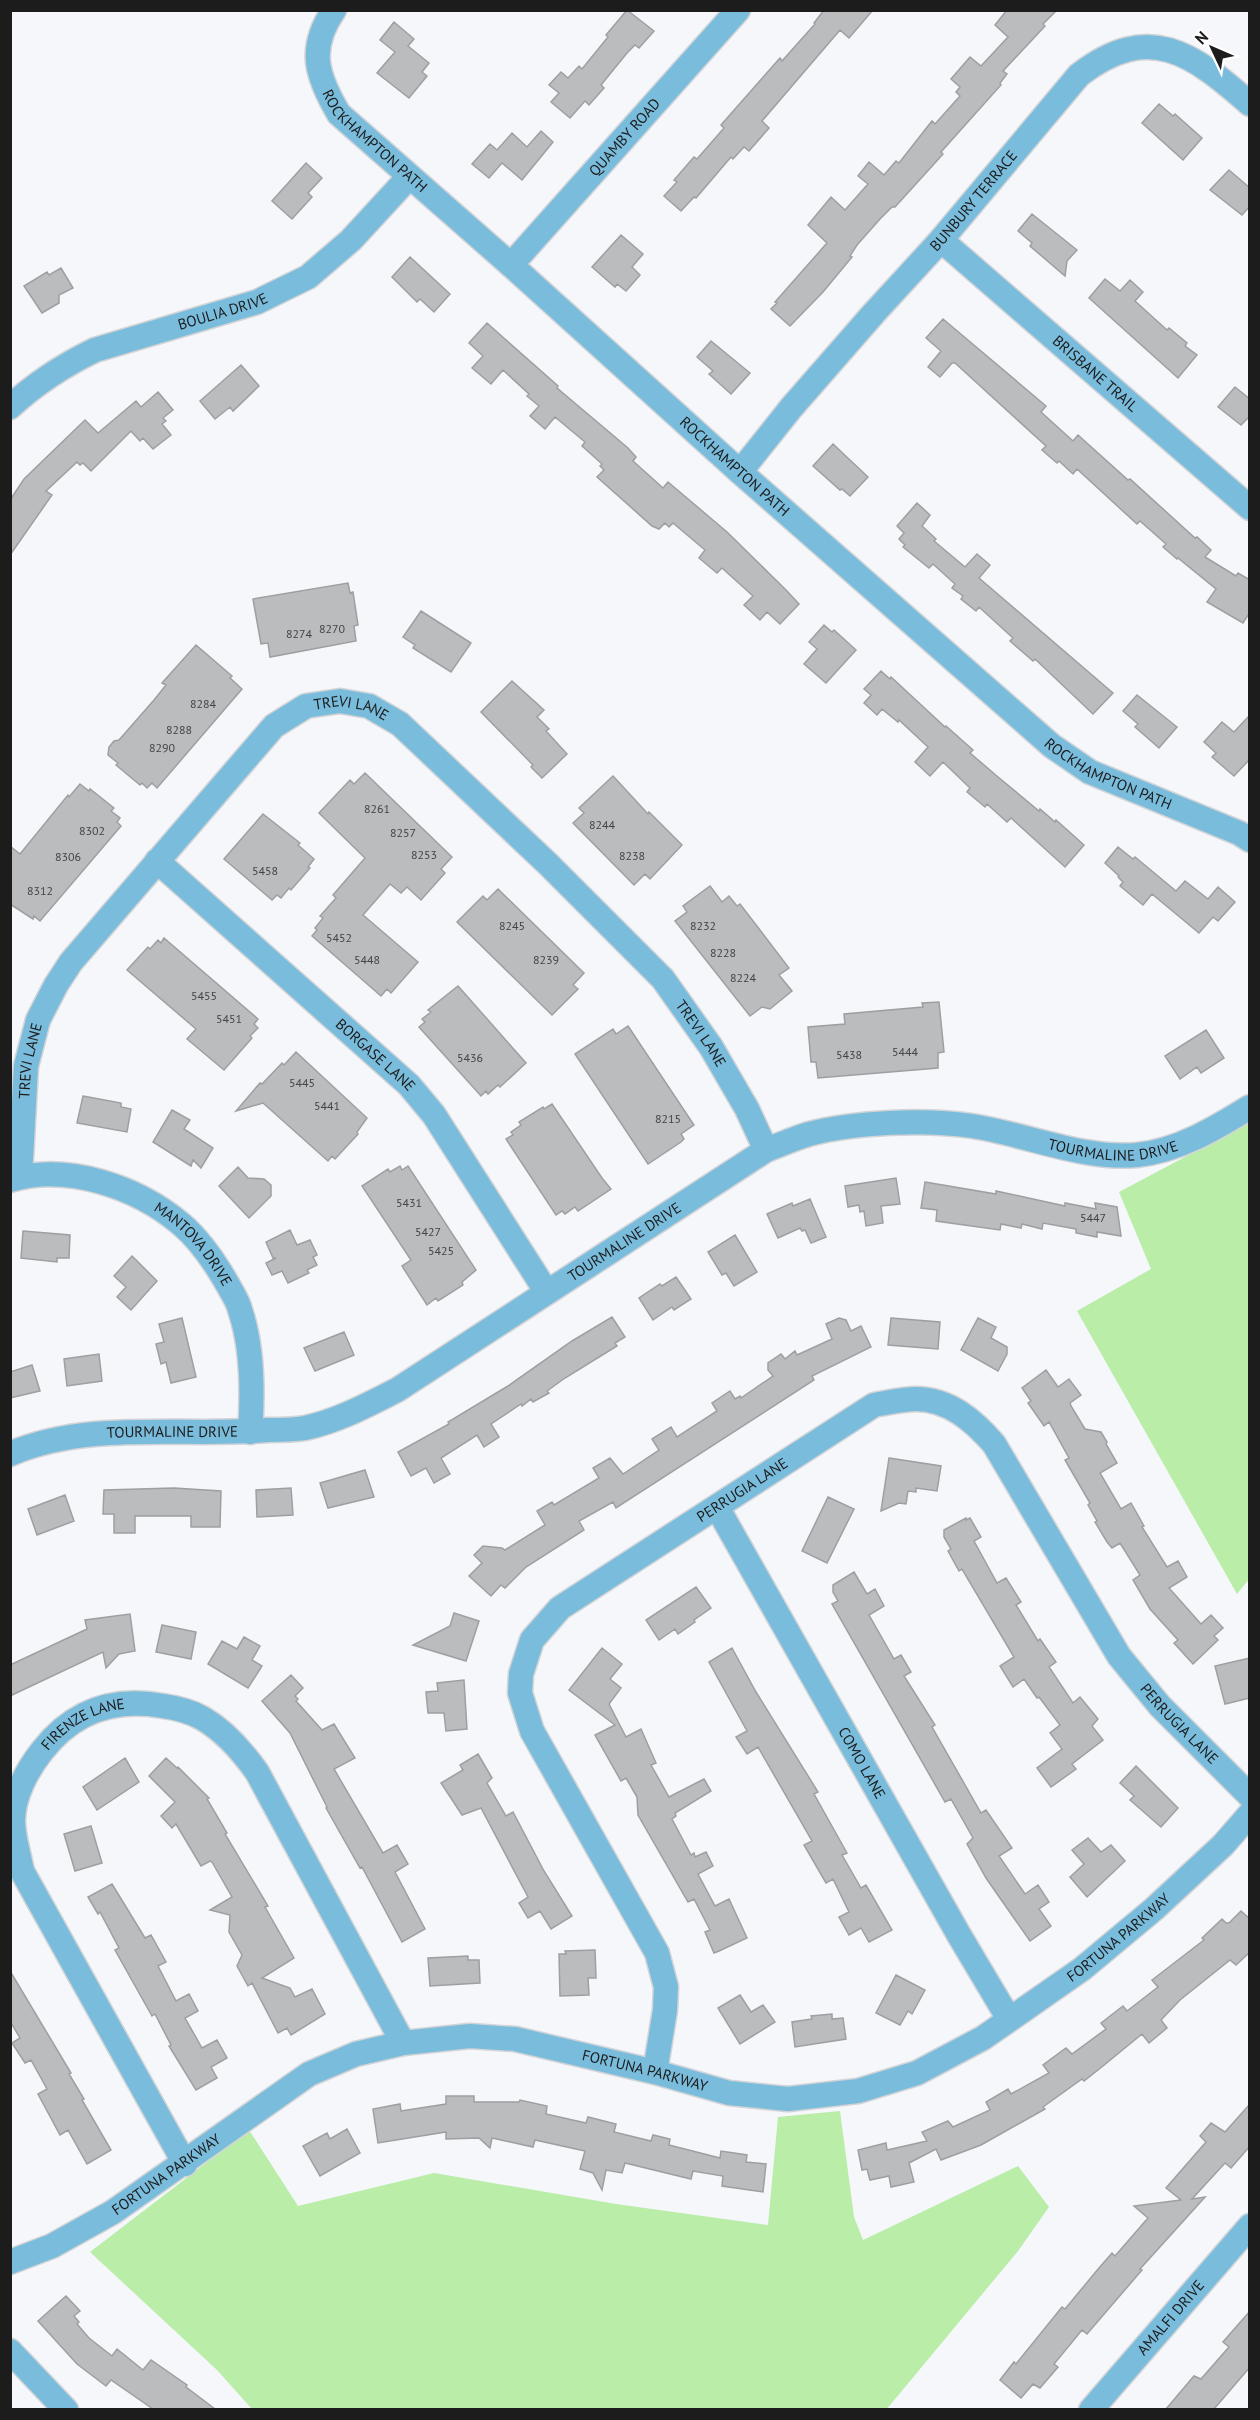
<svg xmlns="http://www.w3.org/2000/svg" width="1260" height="2420" viewBox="0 0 1260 2420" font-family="'PT Sans',sans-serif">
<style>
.green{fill:#b9eda8}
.building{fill:#babcbe;stroke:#9d9fa1;stroke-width:1.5}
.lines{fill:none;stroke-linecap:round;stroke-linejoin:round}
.minor-casing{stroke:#d2d4d7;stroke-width:27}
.minor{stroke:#79bcdc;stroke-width:24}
.labels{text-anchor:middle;stroke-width:4.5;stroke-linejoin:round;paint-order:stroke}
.number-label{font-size:12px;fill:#444445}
.street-label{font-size:15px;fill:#1c1c1d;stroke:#fff}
</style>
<rect width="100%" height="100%" fill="#f5f7fa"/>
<path class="green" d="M1249 1123 1250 1578 1237 1594 1077 1311 1151 1269 1119 1192Z
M840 2111 854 2217 863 2240 1018 2166 1049 2207 1018 2251 886 2410 252 2409 217 2370 90 2252 249 2130 298 2206 434 2173 616 2204 768 2225 778 2117Z"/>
<path class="building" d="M627 10 654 31 639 48 635 45 627 53 601 85 604 88 589 105 585 101 570 118 551 102 559 93 549 85 561 72 568 78 579 66 582 69 608 37 606 35Z
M824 10H873L849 38 840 30 762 121 769 128 749 151 744 147 733 159 731 157 696 198 694 197 681 211 664 196 677 182 674 180 694 157 697 159 724 128 721 125 780 58 782 61 815 24 814 23Z
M1007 10H1057L1043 24 1045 26 1003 71 1007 74 1000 83 1001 85 941 152 943 154 895 207H892L880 219 857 245 850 256 852 257 823 292 790 326 771 309 777 303 775 302 827 243 808 225 831 197 845 210 868 184 858 176 869 162 884 175 896 161 899 163 932 121 935 124 960 96 956 92 960 87 951 79 970 57 981 66 1008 37 995 25Z
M394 22 414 39 408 46 429 63 422 72 427 76 409 98 377 73 395 52 380 40Z
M1159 104 1173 116 1175 114 1202 138 1183 160 1142 123Z
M541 131 553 142 522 180 502 163 489 178 472 164 490 144 497 150 512 133 527 147Z
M306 163 322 178 308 193 312 197 292 219 272 201Z
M1229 170 1250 188V206L1242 215 1210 190Z
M1032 214 1077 250 1067 261 1065 276 1030 246 1032 243 1018 231Z
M621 235 643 254 632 267 640 275 626 291 617 284 615 287 592 267Z
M410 257 450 294 434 312 420 299 417 302 392 277Z
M61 268 73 288 59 295V303L42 313 24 286 47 272 49 275Z
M1105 279 1120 291 1130 280 1143 292 1135 301 1167 330 1169 328 1187 343 1185 346 1197 355 1178 378 1089 298Z
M943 319 1046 406 1041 412 1073 441 1078 435 1128 480 1130 479 1195 538 1197 537 1211 550 1205 557 1236 576 1238 573 1250 580V612L1243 623 1207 602 1216 589 1178 558 1177 559 1163 547 1166 544 1140 521 1137 524 1077 469 1073 474 1059 461 1057 463 1042 450 1046 446 955 363H952L940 377 928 367 941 351 926 338Z
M487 323 558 386 557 388 628 448 636 457 633 461 663 488 668 482 727 532 786 590 799 604 780 624 767 612 760 620 744 605 753 596 722 568 717 573 699 558 705 550 673 523 669 527 665 523 659 529 652 526 597 477 604 470 600 466 602 464 582 446 585 442 555 417 545 429 530 416 539 406 527 396 529 394 503 370 491 384 472 368 483 356 469 343Z
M711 341 750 373 731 394 709 374 713 371 697 357Z
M241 365 259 386 233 411 230 407 215 419 200 401Z
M1235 387 1250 399V416L1241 425 1218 407Z
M158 392 173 410 163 418 166 421 162 424 171 435 153 449 143 438 140 441 131 431 91 471 83 463 80 465 77 462 46 491 52 495 10 555V500L24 479 85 420 98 433 136 401 141 407Z
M833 444 868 477 850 496 842 489 840 490 813 466Z
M917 503 930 515 922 526 936 539 934 541 965 567 977 554 990 565 979 578 1113 693 1093 714 1035 659 1033 661 1010 641 1013 638 979 607 976 611 961 599 963 596 952 588 955 584 933 564 929 568 903 547 905 545 899 539 904 533 897 526Z
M348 583 350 593 353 592 358 625 354 626 356 641 270 657 268 643 261 644 253 599Z
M421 611 471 643 451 672 413 648 415 645 403 637Z
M824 625 832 632 834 630 856 650 826 683 804 664 817 649 809 642Z
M196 645 232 676 230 678 242 689 157 788 152 783 147 788 142 783 140 785 116 765 118 763 108 755 109 747 114 741 119 740 154 700 166 685 162 683Z
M881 671 890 679 891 677 945 727 946 726 973 750 970 753 998 777 1039 811 1040 809 1055 822 1056 820 1084 845 1065 867 1011 818 1007 822 987 804 985 807 967 792 970 788 943 762 930 776 915 762 928 747 899 720 898 722 882 709 877 715 864 703 871 695 864 689Z
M512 681 544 710 537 717 549 729 546 731 567 754 542 778 531 767 533 765 481 712Z
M1137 695 1177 727 1159 748 1135 727 1138 724 1123 711Z
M1250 715V759L1234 776 1212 757 1216 753 1204 742 1222 722 1234 732Z
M365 773 452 857 441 869 445 873 421 900 407 887 401 893 390 884 363 915 418 962 391 993 387 989 381 996 312 936 317 930 315 928 323 918 320 916 336 898 333 895 365 858 319 813 350 780 354 784Z
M613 776 648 814 649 812 682 845 650 879 645 874 634 885 573 823 584 813 579 808Z
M80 784 89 791 90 789 114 808 111 811 120 818 117 822 121 826 40 921 34 916 33 919 10 904V846L20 854 68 795 69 797Z
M263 814 300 843 298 845 314 859 308 867 310 868 291 890 289 888 281 898 277 895 272 900 224 859Z
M1118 847 1133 859 1135 857 1176 891 1185 881 1208 899 1218 887 1235 902 1218 921 1213 917 1199 933 1152 894 1143 905 1120 886 1123 882 1118 877 1119 876 1105 863Z
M710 886 722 902 729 896 737 906 740 904 789 968 779 975 792 991 770 1009 762 1007 750 1016 675 921 687 912 683 906Z
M498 889 584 973 573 985 578 989 552 1015 457 922 483 896 487 900Z
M164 938 258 1019 254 1024 258 1028 250 1036 252 1038 224 1070 187 1039 196 1029 127 970 148 947 150 949 158 940 161 943Z
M458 986 526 1063 500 1087 498 1085 488 1094 486 1091 481 1096 419 1027 425 1022 422 1019 431 1012 428 1010Z
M939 1002 944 1052 938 1053V1068L818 1078 816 1062H811L808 1027 845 1024 844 1014 923 1007 922 1003Z
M628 1026 694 1125 681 1134 684 1139 681 1142 648 1164 575 1054 613 1029 616 1034Z
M1206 1030 1224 1058 1201 1073 1197 1067 1180 1079 1165 1056Z
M296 1052 367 1118 357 1132 358 1134 335 1159 332 1156 328 1161 263 1103 236 1111 260 1083 262 1084 282 1063 284 1065Z
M83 1096 121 1103V1107L131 1109 127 1132 77 1123Z
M552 1104 602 1178 611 1189 578 1211 575 1207 565 1214 562 1211 556 1215 506 1139 513 1135 511 1132 521 1125 519 1122 543 1107 544 1109Z
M172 1110 190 1120 184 1129 213 1148 201 1168 193 1160 191 1166 153 1142Z
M400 1166 402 1170 408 1166 476 1270 462 1282 463 1285 438 1301 436 1298 427 1305 402 1266 411 1260 362 1186 388 1169 390 1172Z
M238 1167 248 1178 264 1179 271 1185V1196L249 1218 219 1186Z
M896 1178 900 1204 881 1206 883 1223 866 1226 864 1211 860 1212 859 1205 848 1207 845 1186Z
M925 1182 996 1194V1191L1065 1206V1203L1096 1209 1095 1203 1117 1207 1121 1236 1097 1232V1237L1076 1233V1229L1043 1223 1042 1229 1022 1224 1021 1228 1001 1224 1000 1230 936 1221 937 1210 921 1208Z
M810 1199 826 1237 811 1243 805 1230 802 1231 800 1228 778 1238 767 1214 792 1203 793 1206Z
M290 1230 297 1245 310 1240 317 1255 313 1257 317 1265 307 1270 309 1273 288 1283 282 1271 272 1275 266 1263 276 1258H273L266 1242Z
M23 1231 70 1235 69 1258H57V1262L21 1258Z
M735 1235 757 1272 734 1286 726 1273 722 1275 708 1252Z
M132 1256 157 1281 131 1310 117 1297 126 1287 114 1276Z
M676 1277 691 1299 674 1310 672 1307 653 1320 639 1298 660 1284 662 1286Z
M612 1317 625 1337 615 1343 617 1346 565 1378 547 1391 549 1393 533 1402 531 1399 522 1406 521 1404 491 1424 499 1437 484 1447 477 1435 441 1458 450 1474 434 1483 426 1468 411 1476 398 1452 449 1424 448 1422 508 1386 572 1341Z
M182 1318 196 1377 171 1383 166 1362 161 1364 156 1344 164 1342 159 1324Z
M839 1318 846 1320 851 1331 861 1326 871 1347 812 1376 814 1380 616 1508 613 1502 579 1521 584 1530 526 1567 505 1588 501 1585 491 1596 469 1576 482 1563 474 1555 483 1546 502 1548 505 1550 545 1525 537 1511 552 1502 554 1505 599 1478 593 1468 610 1458 623 1474 659 1450 652 1439 671 1427 677 1437 717 1411 712 1403 730 1391 735 1399 740 1396 741 1398 773 1376 768 1370V1363L781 1354 785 1359 795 1351 797 1355 832 1339 826 1324Z
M891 1318 940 1322 938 1349 888 1345Z
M978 1318 996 1327 991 1338 1007 1347V1354L998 1371 961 1350Z
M344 1332 354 1355 315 1371 304 1348Z
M99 1354 102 1381 67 1386 64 1359Z
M32 1365 40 1391 10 1398V1372Z
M1046 1370 1058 1387 1069 1379 1081 1395 1070 1403 1071 1406 1085 1429 1101 1432 1107 1442 1106 1444 1117 1463 1100 1473 1121 1509 1131 1503 1144 1526 1142 1527 1167 1567 1178 1561 1187 1577 1169 1588 1201 1624 1211 1615 1223 1628 1214 1636 1218 1640 1193 1664 1174 1643 1178 1640 1150 1609 1133 1580 1140 1575 1120 1543 1112 1548 1107 1542 1095 1522 1097 1521 1088 1505 1090 1503 1065 1460 1069 1458 1049 1422 1044 1426 1028 1403 1031 1401 1022 1388Z
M889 1458 941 1466 937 1491 916 1488V1492L908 1491 906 1504 899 1503 881 1511Z
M365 1470 374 1497 328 1508 320 1483Z
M174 1488 221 1491 220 1527H191V1516H135V1533H114V1514H103L104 1490Z
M291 1488 293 1515 257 1517 256 1490Z
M65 1495 74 1521 37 1535 28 1509Z
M828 1497 854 1509 827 1563 802 1551Z
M966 1518V1520L970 1518 981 1537 974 1541 997 1583 1006 1578 1021 1602 1016 1605 1038 1641 1040 1639 1056 1662 1049 1667 1073 1703 1080 1697 1098 1719 1092 1726 1103 1740 1072 1764 1076 1769 1051 1787 1037 1768 1062 1749 1050 1733 1060 1725 1039 1697 1037 1698 1024 1679 1013 1687 1000 1666 1014 1657 962 1569 959 1571 948 1551 951 1549 944 1537V1530Z
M854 1572 867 1594 875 1589 884 1606 869 1615 894 1659 901 1655 911 1672 904 1676 935 1725 932 1727 981 1813 986 1810 1012 1848 999 1856 1025 1894 1038 1885 1049 1902 1039 1909 1051 1926 1030 1941 986 1878 967 1844 973 1838 951 1799 945 1802 832 1604 838 1601 833 1592V1585Z
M696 1587 711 1608 694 1620 695 1622 678 1634 675 1629 659 1640 646 1620Z
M454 1613 479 1621 466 1661 413 1645 450 1626Z
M130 1614 135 1651 119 1654 106 1668 103 1652 10 1696V1665L87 1629 85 1620Z
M162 1625 196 1632 191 1659 156 1652Z
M244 1637 260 1646 252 1660 262 1666 248 1688 208 1664 222 1641 237 1649Z
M602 1648 622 1664 610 1679 621 1688 609 1704 626 1737 641 1729 656 1763 651 1765 669 1797 704 1779 711 1791 675 1813 676 1816 672 1819 691 1855 694 1853 695 1857 706 1852 713 1866 698 1874 715 1906 729 1899 747 1938 719 1951 714 1953 705 1932 710 1930 694 1899 688 1902 638 1815 637 1797 626 1778 621 1781 595 1735 615 1725 569 1690Z
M732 1648 756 1692 818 1792 814 1794 847 1853 842 1855 861 1888 866 1885 892 1930 869 1942 861 1928 849 1935 839 1917 849 1912 833 1879 826 1883 804 1845 812 1841 758 1747 747 1754 736 1737 747 1731 709 1662Z
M1250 1658V1698L1225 1704 1215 1666Z
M291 1675 303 1688 295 1696 298 1699 296 1701 322 1730 334 1724 355 1758 334 1769 383 1853 397 1845 408 1864 395 1872 425 1929 402 1942 362 1867 360 1868 326 1808 327 1807 290 1733 262 1701Z
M464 1680 467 1729 446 1731 444 1713H428L426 1692 438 1691 437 1683Z
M478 1754 492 1778 487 1783 506 1816 513 1812 544 1871 572 1916 551 1929 540 1911 528 1918 519 1903 528 1897 481 1808 462 1815 441 1783 463 1770 460 1765Z
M125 1758 139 1782 97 1810 83 1787Z
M166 1758 177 1768 178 1767 209 1798 207 1799 227 1833 225 1834 268 1906 265 1907 294 1958 262 1978 290 1988 295 1997 312 1989 325 2014 291 2035 287 2028 278 2033 252 1983 248 1986 237 1966 242 1955 229 1932 230 1915 210 1910 232 1897 212 1862 210 1861 201 1866 176 1824 172 1828 161 1816 175 1802 149 1776Z
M1136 1766 1178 1808 1161 1827 1130 1800 1134 1796 1120 1783Z
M91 1826 102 1863 75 1871 64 1834Z
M1088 1838 1101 1852 1111 1845 1125 1861 1087 1897 1070 1877 1084 1864 1072 1850Z
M112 1884 145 1938 151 1935 166 1962 158 1966 176 2001 189 1994 198 2011 185 2018 202 2048 217 2040 227 2058 211 2067 217 2078 196 2090 169 2046 171 2045 155 2014 152 2016 115 1950 119 1948 100 1912 98 1914 88 1897Z
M1241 1911 1250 1919V1952L1236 1965 1230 1960 1180 2000 1161 2020 1167 2028 1149 2043 1142 2034 1103 2066 1084 2081 1082 2079 1043 2107 1045 2109 981 2145 941 2160 936 2149 909 2163 914 2182 891 2187 889 2176 870 2180 867 2169 862 2170 858 2150 886 2143 887 2150 927 2141 922 2132 948 2121 953 2127 990 2110 986 2102 1008 2089 1011 2094 1049 2073 1043 2065 1066 2048 1072 2054 1106 2029 1101 2023 1123 2006 1127 2011 1158 1987 1152 1980 1204 1940 1202 1938 1222 1919 1226 1923H1229Z
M595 1950 596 1978H588L589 1995 560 1996 559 1954H566L565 1951Z
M468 1956V1960H479L480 1983 430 1986 428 1958Z
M10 1971 71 2073 69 2074 84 2099 82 2100 111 2150 87 2164 68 2130 60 2135 38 2094 47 2089 31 2060 25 2063 12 2043 20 2038 10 2021Z
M896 1975 925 1990 912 2014 908 2011 900 2025 876 2013Z
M740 1995 751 2012 763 2005 775 2022 740 2044 718 2008Z
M832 2014V2019L843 2018 846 2039 795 2047 792 2022 812 2019 811 2016Z
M446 2096H474V2102H519L520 2100 547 2106 546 2114 586 2123 588 2117 616 2124 614 2132 651 2141 653 2135 670 2139 669 2145 720 2158 721 2151 747 2155 746 2162 766 2164 763 2192 722 2186 723 2176 693 2171 691 2179 625 2163 622 2173 606 2170 602 2190 593 2173 580 2169 585 2151 535 2140 533 2147 492 2138 490 2148 479 2138 446 2139V2132L378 2143 373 2109 400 2104 401 2111 446 2104Z
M1250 2104V2146L1231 2168 1225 2163 1192 2199 1205 2197 1140 2269 1142 2270 1087 2334 1082 2330 1054 2364 1058 2367 1040 2388 1033 2384 1021 2398 1000 2380 1014 2362 1016 2364 1062 2307 1065 2309 1099 2268 1112 2253 1115 2256 1148 2218 1134 2206 1181 2200 1166 2188 1206 2142 1200 2136 1211 2123 1225 2132Z
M347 2129 360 2153 320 2176 303 2146 327 2133 330 2139Z
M66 2296 80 2311 74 2316 79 2322 77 2324 89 2338 112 2356 117 2349 143 2370 151 2360 187 2385 186 2387 215 2409H153L111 2380 106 2386 77 2364 38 2321Z
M1250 2311V2367L1214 2409H1166L1194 2376 1201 2379 1229 2347 1223 2342Z"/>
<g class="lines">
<defs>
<g id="minor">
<path id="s1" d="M334 10C307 49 317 77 339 114L511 265 740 472 1052 746 1090 772 1239 833 1250 840"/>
<path id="s2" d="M941 240 1250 508"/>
<path id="s3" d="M511 265 738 10"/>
<path id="s4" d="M10 407C36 383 64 365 95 350L257 302 308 277 351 240 409 177"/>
<path id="s5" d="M740 472 791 408 874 313 941 240 1079 75C1149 21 1192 53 1250 104"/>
<path id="s6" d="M157 861 409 1085 434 1115 546 1291"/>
<path id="s7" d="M20 1177 26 1066 38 1020 56 985 71 962 274 726 306 706 340 701 369 706 400 724 548 864 663 979 711 1047 747 1109 766 1150"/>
<path id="s8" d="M10 1180C68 1163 137 1187 181 1224 200 1240 216 1264 228 1285 232 1293 238 1301 240 1310 253 1348 253 1392 250 1432"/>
<path id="s9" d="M10 1454C88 1420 185 1437 268 1430 280 1430 293 1430 305 1428 338 1421 367 1405 397 1390L766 1150C780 1145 795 1138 809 1134 855 1122 925 1119 972 1126 1025 1134 1084 1160 1137 1155 1178 1151 1216 1128 1250 1107"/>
<path id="s10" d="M717 1507 959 1935 1009 2019"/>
<path id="s11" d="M655 2072 665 2010 666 1987 657 1953 532 1731 520 1693 521 1674 532 1640 560 1608 874 1405C887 1403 902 1399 916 1399 949 1399 974 1421 994 1444L1119 1656 1160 1706 1250 1796"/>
<path id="s12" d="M185 2164 22 1871C19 1855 13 1837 13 1821 13 1796 27 1770 42 1751 73 1711 114 1697 163 1706 177 1708 190 1711 202 1718 225 1731 242 1751 257 1772L403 2043"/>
<path id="s13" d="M10 2262 52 2246 113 2212 309 2074 356 2054 403 2043 470 2036 515 2039 655 2072 729 2093 788 2099 858 2091 917 2073 983 2038 1082 1969 1154 1909 1223 1845 1250 1814"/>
<path d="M10 2351 66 2410"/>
<path id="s14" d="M1091 2410 1250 2226"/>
</g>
</defs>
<use href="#minor" class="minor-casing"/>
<use href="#minor" class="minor"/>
</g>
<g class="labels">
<g class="number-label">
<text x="332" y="633">8270</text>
<text x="299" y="638">8274</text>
<text x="203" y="708">8284</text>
<text x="179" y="734">8288</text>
<text x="162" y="752">8290</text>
<text x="377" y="813">8261</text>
<text x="602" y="829">8244</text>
<text x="92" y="835">8302</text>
<text x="403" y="837">8257</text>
<text x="424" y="859">8253</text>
<text x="632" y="860">8238</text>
<text x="68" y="861">8306</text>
<text x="265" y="875">5458</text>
<text x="40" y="895">8312</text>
<text x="512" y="930">8245</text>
<text x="703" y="930">8232</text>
<text x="339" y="942">5452</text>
<text x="723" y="957">8228</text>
<text x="367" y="964">5448</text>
<text x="546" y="964">8239</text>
<text x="743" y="982">8224</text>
<text x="204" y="1000">5455</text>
<text x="229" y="1023">5451</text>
<text x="905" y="1056">5444</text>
<text x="849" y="1059">5438</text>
<text x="470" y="1062">5436</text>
<text x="302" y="1087">5445</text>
<text x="327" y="1110">5441</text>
<text x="668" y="1123">8215</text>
<text x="409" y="1207">5431</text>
<text x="1093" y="1222">5447</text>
<text x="428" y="1236">5427</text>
<text x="441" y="1255">5425</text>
</g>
<g class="street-label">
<text dy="5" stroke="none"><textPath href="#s3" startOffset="171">QUAMBY ROAD</textPath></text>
<text dy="5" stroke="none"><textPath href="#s1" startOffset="156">ROCKHAMPTON PATH</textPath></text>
<text dy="5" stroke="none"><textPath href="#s5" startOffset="358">BUNBURY TERRACE</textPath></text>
<text dy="5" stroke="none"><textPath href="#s4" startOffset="236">BOULIA DRIVE</textPath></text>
<text dy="5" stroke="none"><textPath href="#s2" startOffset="204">BRISBANE TRAIL</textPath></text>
<text dy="5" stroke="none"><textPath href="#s1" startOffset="642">ROCKHAMPTON PATH</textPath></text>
<text dy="5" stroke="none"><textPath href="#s7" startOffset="621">TREVI LANE</textPath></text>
<text dy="5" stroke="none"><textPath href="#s1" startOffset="1128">ROCKHAMPTON PATH</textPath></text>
<text dy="5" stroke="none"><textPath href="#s7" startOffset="1107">TREVI LANE</textPath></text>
<text dy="5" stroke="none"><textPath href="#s6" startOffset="292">BORGASE LANE</textPath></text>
<text dy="5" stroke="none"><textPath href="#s7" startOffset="117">TREVI LANE</textPath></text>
<text dy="5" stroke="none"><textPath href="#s9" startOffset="1192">TOURMALINE DRIVE</textPath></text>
<text dy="5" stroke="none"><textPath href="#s9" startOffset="669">TOURMALINE DRIVE</textPath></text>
<text dy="5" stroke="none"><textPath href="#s8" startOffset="206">MANTOVA DRIVE</textPath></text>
<text dy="5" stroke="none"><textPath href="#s9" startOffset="165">TOURMALINE DRIVE</textPath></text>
<text dy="5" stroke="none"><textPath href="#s11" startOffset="730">PERRUGIA LANE</textPath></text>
<text dy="5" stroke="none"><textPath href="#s11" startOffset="1359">PERRUGIA LANE</textPath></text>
<text dy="5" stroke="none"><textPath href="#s12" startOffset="514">FIRENZE LANE</textPath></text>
<text dy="5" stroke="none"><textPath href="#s10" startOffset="294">COMO LANE</textPath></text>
<text dy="5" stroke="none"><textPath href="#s13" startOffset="1222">FORTUNA PARKWAY</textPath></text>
<text dy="5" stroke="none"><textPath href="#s13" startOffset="700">FORTUNA PARKWAY</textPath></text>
<text dy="5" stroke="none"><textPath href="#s13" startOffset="180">FORTUNA PARKWAY</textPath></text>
<text dy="5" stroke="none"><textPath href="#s14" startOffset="122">AMALFI DRIVE</textPath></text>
</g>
</g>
<rect width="1260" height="2420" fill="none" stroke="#1c1c1d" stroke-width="24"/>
<g transform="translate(1212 48) rotate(314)" stroke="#ffffff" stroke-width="4.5" paint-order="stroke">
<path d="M0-4.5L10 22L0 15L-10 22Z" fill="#1c1c1d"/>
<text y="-9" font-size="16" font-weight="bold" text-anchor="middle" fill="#1c1c1d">N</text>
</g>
</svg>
